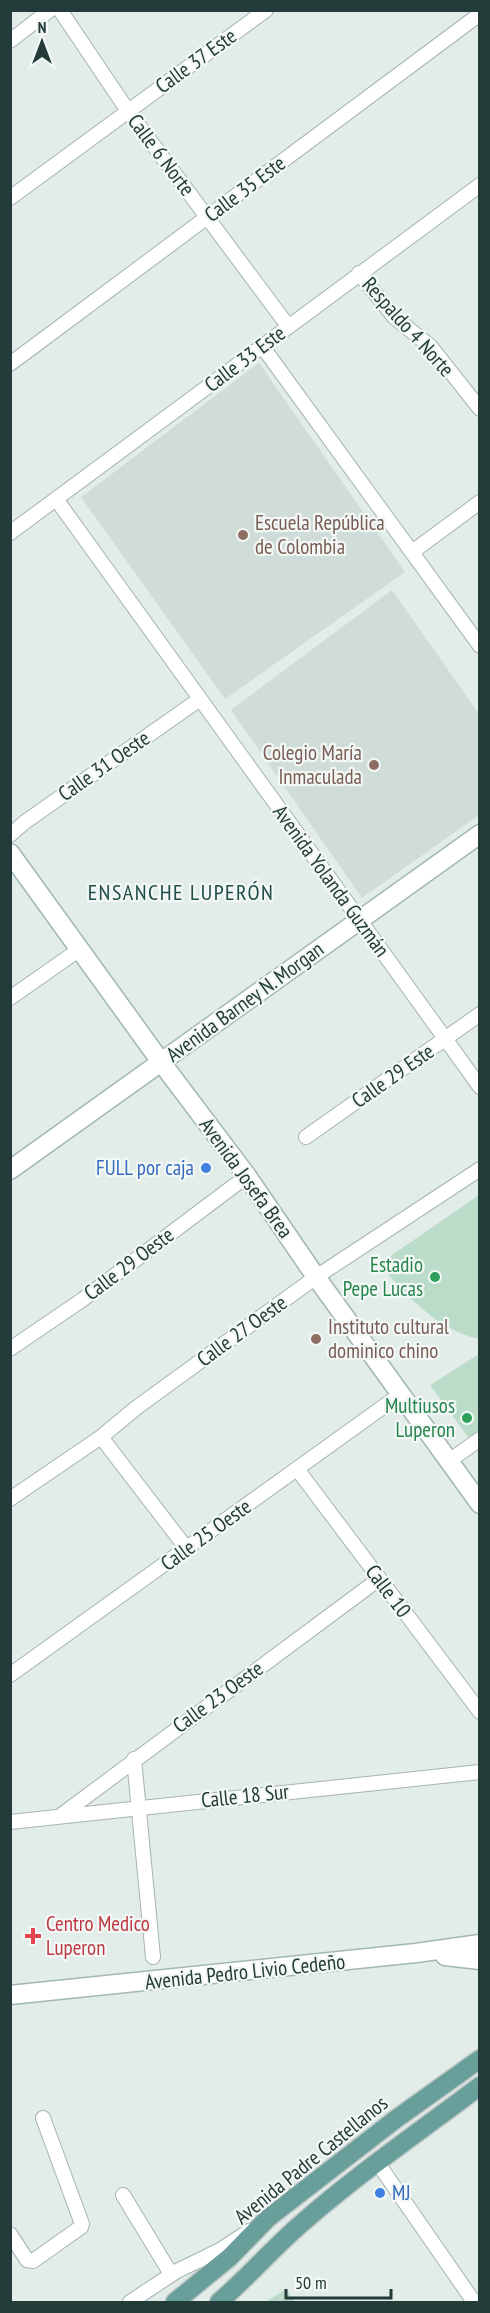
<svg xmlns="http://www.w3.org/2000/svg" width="490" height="2313" viewBox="0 0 490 2313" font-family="'PT Sans Narrow',sans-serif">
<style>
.built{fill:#d0dcd8}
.green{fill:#bcdcca}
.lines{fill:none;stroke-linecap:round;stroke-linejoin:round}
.street-casing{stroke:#a5b4b1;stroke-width:16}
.secondary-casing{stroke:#a1b7b3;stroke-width:21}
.primary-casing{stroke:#c1c8c8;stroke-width:21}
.street{stroke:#fff;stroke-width:14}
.secondary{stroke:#fff;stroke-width:18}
.primary{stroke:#699f9a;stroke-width:18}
.education-dot{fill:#8d6e63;stroke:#f3f8f6;stroke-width:2}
.shop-dot{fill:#3f7fe0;stroke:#f3f8f6;stroke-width:2}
.leisure-dot{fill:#2e9e5b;stroke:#f3f8f6;stroke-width:2}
.health-dot{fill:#e0444e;stroke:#f3f8f6;stroke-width:2}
.labels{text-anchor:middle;stroke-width:4.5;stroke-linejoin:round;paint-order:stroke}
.street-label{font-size:21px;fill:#233c39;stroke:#f3f8f6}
.education-label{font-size:21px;fill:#785e54;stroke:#f3f8f6;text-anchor:start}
.shop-label{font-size:21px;fill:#366cbe;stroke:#f3f8f6;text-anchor:end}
.leisure-label{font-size:21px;fill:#27864d;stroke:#f3f8f6;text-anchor:end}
.health-label{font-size:21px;fill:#be3a42;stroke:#f3f8f6;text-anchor:start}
.neighbourhood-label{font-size:22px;letter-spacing:1.5px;fill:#204d49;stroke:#f3f8f6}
</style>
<rect width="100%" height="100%" fill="#e2ece9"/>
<path class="built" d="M259 363 405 572 225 699 81 497Z
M392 590 479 714V815L362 898 231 710Z"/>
<path class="green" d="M479 1195V1339C437 1330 406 1295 379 1264Z
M479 1354V1452L430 1385Z
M286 2289 295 2302H265Z"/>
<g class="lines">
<defs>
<path id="street" d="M60 10 128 111 288 326
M10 41 50 10
M10 198 266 10
M359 273 394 317 431 347 480 409
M262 346 480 646
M10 364 480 14
M56 499 480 1087
M10 533 480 185
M412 552 480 502
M10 835 25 822 200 699
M10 998 80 949
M306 1137 480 1014
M10 1349 82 1300 247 1176
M101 1437 187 1549
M449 1461 480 1439
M297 1469 480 1712
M10 1499 101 1437 136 1408 316 1277 480 1169
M10 1675 401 1394
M134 1759 153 1957
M60 1816 379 1579
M10 1822 480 1772
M377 2162 474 2302
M123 2195 171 2274
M10 2234 27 2260 33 2261 81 2227 82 2224 43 2118
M130 2302 177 2271 220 2250 249 2231"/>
<path id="secondary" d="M10 853 161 1062 247 1176 316 1277 480 1504
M10 1170 480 834
M445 1956 480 1960
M10 1995 416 1953 480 1944"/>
<path id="primary" d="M175 2302 230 2257 268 2218 396 2119 480 2059
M219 2302C248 2277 273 2248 302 2223 358 2174 420 2131 480 2086"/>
</defs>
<use href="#street" class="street-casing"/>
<use href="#secondary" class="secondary-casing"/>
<use href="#primary" class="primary-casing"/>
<use href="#street" class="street"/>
<use href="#secondary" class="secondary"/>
<use href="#primary" class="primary"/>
</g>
<g class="education-dot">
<circle cx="243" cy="535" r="6"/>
<circle cx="374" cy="765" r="6"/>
<circle cx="316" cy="1339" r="6"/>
</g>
<g class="shop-dot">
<circle cx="206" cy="1168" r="6"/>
<circle cx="380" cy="2193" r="6"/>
</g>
<g class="leisure-dot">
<circle cx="435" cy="1277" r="6"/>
<circle cx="467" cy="1418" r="6"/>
</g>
<path class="health-dot" d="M30 1927h6v6h6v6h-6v6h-6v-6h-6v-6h6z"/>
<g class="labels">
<g class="street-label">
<text transform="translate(196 61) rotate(-36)" y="7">Calle 37 Este</text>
<text transform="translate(161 155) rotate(53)" y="7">Calle 6 Norte</text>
<text transform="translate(245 189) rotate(-37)" y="7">Calle 35 Este</text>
<text transform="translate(408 327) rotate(48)" y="7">Respaldo 4 Norte</text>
<text transform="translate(245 359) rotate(-37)" y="7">Calle 33 Este</text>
<text transform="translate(104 766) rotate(-35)" y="7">Calle 31 Oeste</text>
<text transform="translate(331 881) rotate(54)" y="7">Avenida Yolanda Guzmán</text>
<text transform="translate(245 1002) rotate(-36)" y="7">Avenida Barney N. Morgan</text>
<text transform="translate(393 1076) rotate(-35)" y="7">Calle 29 Este</text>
<text transform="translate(246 1178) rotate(54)" y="7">Avenida Josefa Brea</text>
<text transform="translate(129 1264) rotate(-37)" y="7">Calle 29 Oeste</text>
<text transform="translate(242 1331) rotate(-36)" y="7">Calle 27 Oeste</text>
<text transform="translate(206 1535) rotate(-36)" y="7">Calle 25 Oeste</text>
<text transform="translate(388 1591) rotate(53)" y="7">Calle 10</text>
<text transform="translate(218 1697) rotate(-36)" y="7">Calle 23 Oeste</text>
<text transform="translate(245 1796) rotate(-6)" y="7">Calle 18 Sur</text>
<text transform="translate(245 1972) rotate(-6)" y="7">Avenida Pedro Livio Cedeño</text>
<text transform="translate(311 2160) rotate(-39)" y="7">Avenida Padre Castellanos</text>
</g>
<g class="education-label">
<text x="255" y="530">Escuela República<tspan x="255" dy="24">de Colombia</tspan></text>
<text x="362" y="760" text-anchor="end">Colegio María<tspan x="362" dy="24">Inmaculada</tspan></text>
<text x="328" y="1334">Instituto cultural<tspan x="328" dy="24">dominico chino</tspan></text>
</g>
<g class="shop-label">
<text x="194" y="1175">FULL por caja</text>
<text x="392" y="2200" text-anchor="start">MJ</text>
</g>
<g class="leisure-label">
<text x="423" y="1272">Estadio<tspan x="423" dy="24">Pepe Lucas</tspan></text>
<text x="455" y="1413">Multiusos<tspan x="455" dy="24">Luperon</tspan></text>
</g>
<g class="health-label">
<text x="46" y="1931">Centro Medico<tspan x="46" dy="24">Luperon</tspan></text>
</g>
<g class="neighbourhood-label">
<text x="181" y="900">ENSANCHE LUPERÓN</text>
</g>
</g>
<rect width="490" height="2313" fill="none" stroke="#233c39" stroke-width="24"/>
<g transform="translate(42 42)" stroke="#f3f8f6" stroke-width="4.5" paint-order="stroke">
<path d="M0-4.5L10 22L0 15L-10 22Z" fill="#233c39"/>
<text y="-9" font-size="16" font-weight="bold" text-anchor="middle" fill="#233c39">N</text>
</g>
<path d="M286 2289v9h105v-9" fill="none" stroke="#233c39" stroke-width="3"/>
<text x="295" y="2289" font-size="18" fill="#233c39" stroke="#f3f8f6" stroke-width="4.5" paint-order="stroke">50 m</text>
</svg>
